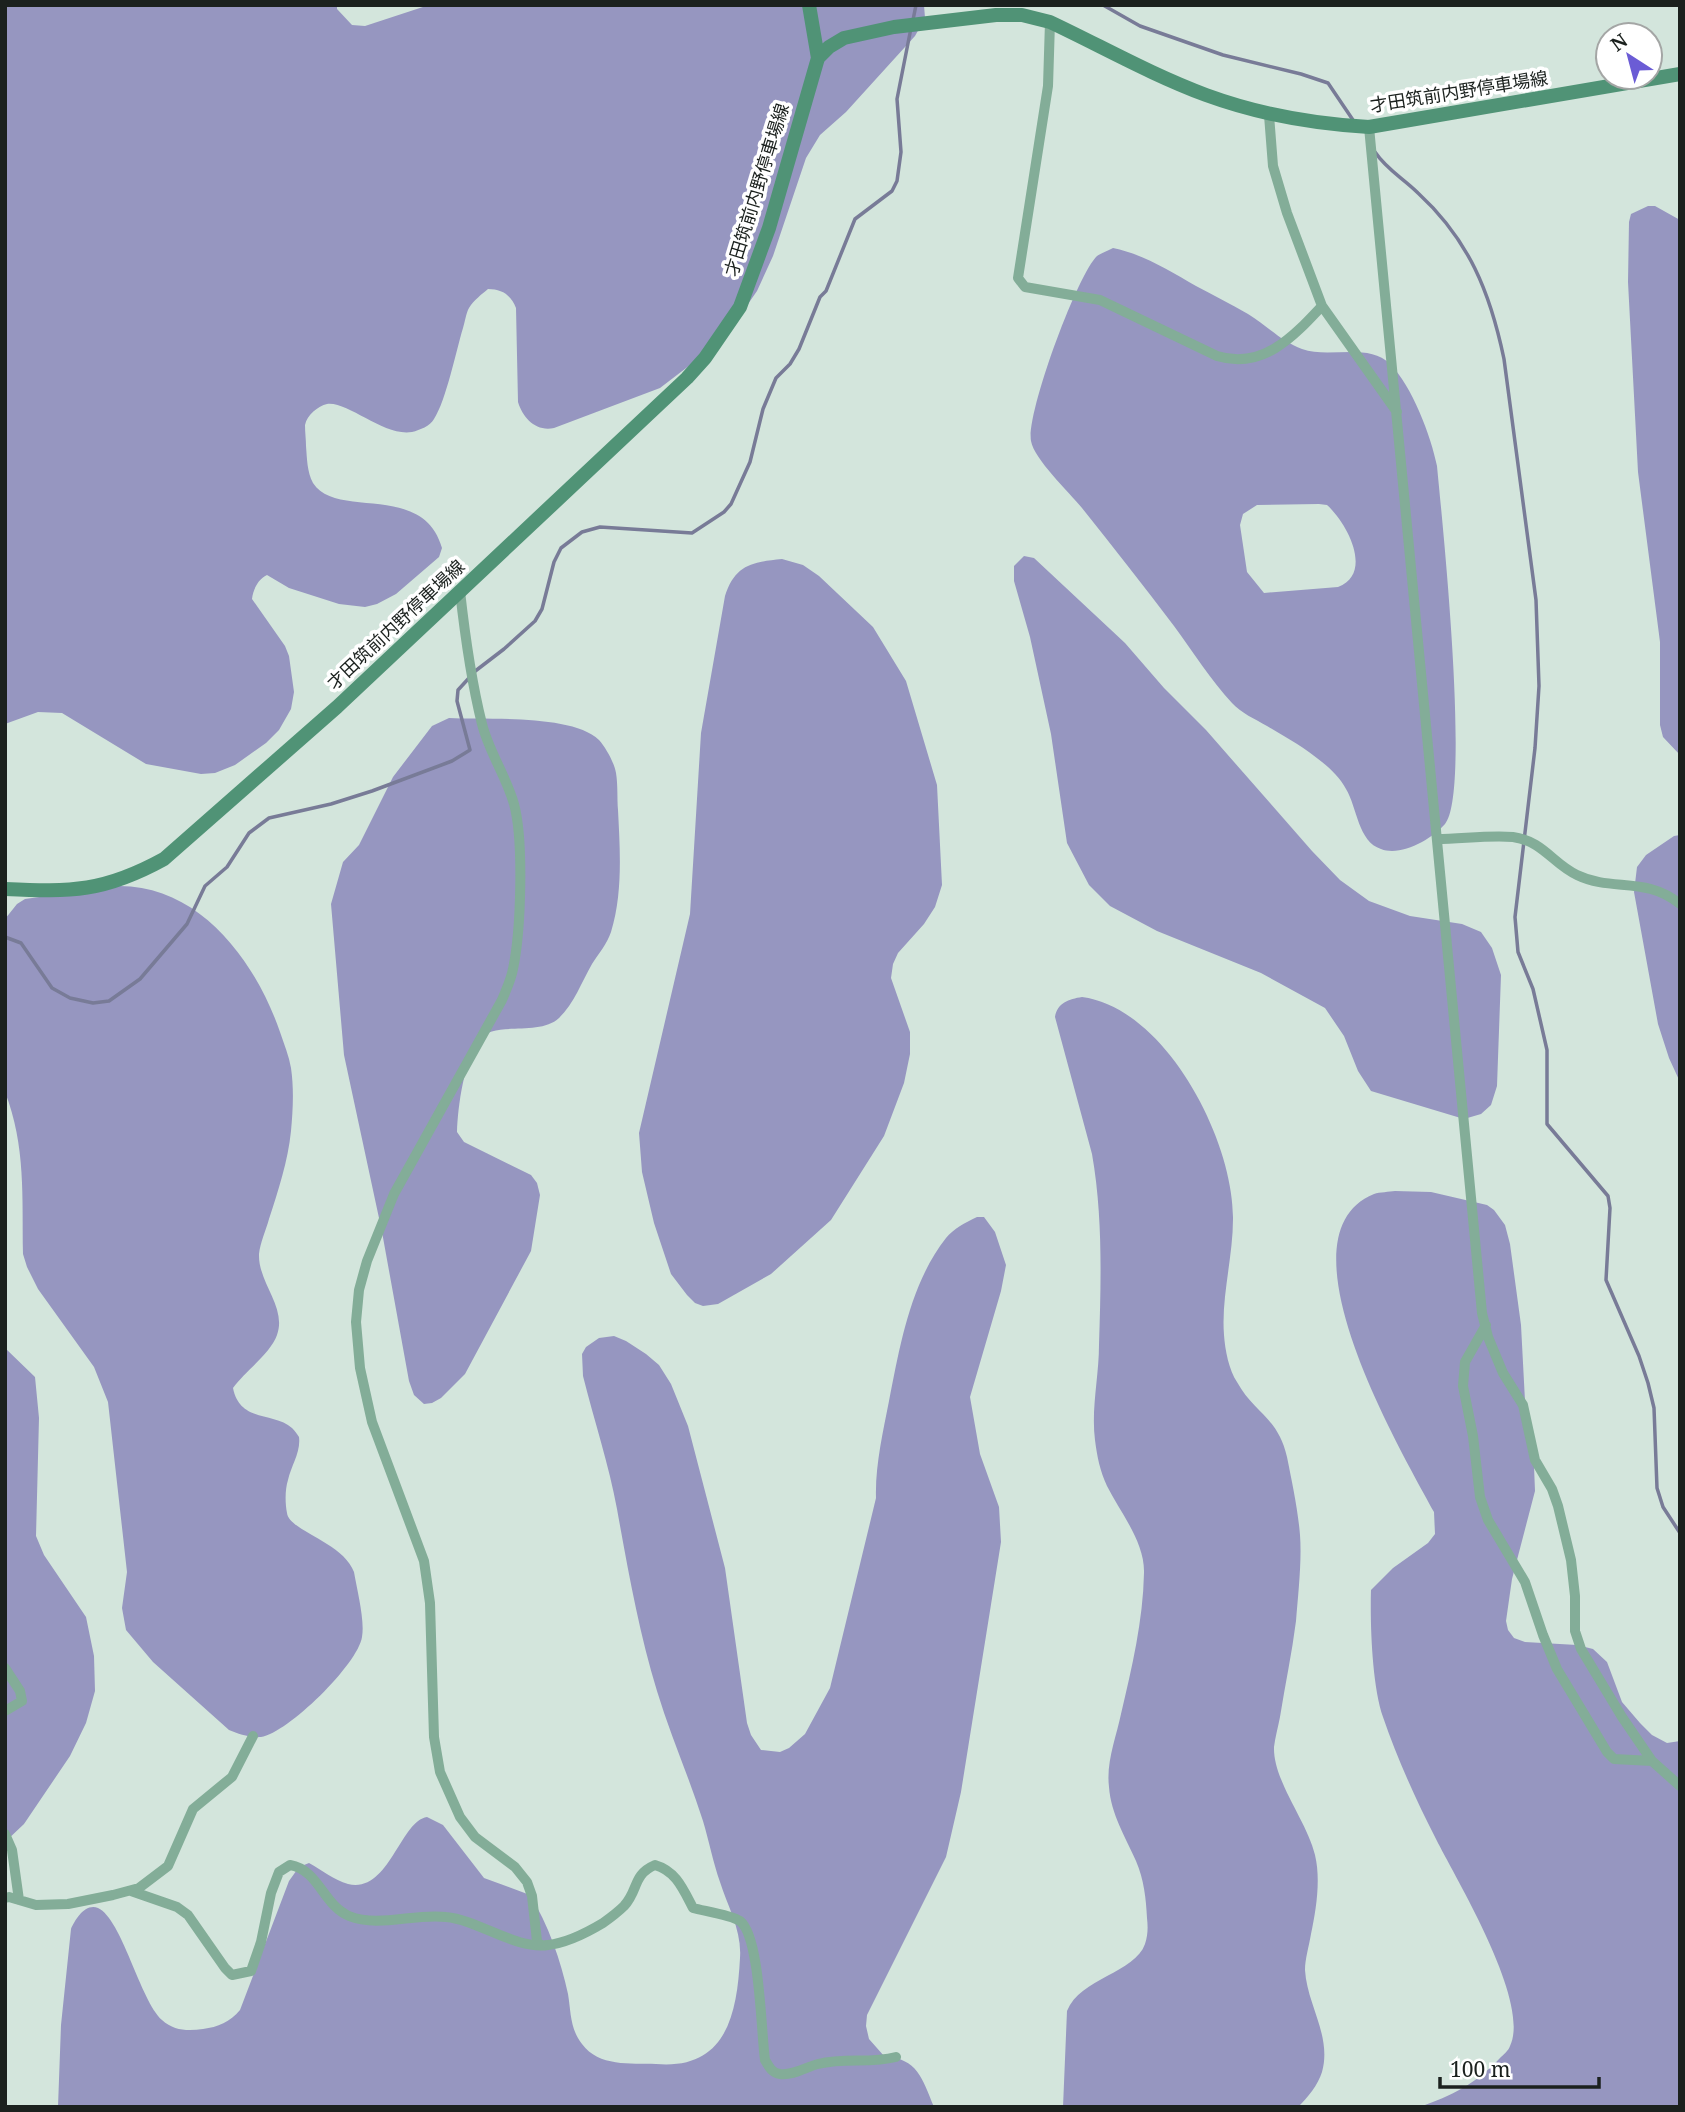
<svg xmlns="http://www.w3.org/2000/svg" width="1685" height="2112" viewBox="0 0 1685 2112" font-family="'Noto Serif','Noto Sans JP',serif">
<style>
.forest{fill:#9696c0;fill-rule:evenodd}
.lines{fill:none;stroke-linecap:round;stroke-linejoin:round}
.stream{stroke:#787b97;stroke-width:3.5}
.street{stroke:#83ad98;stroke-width:10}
.secondary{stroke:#509376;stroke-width:14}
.labels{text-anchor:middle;stroke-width:7;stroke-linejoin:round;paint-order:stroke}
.street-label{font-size:18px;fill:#1b211e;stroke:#fff}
</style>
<rect width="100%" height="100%" fill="#d3e5dc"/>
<path class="forest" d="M5 5H337V9L352 25 365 26 429 5H924L925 18 915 36 846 112 820 135 806 158 773 256 757 291 739 317 694 362 660 388 554 428C536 432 523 418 518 402L516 308C511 295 502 289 488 289 482 294 474 300 469 308 466 313 465 322 463 328 456 351 446 401 434 419 430 426 420 430 412 432 384 437 348 401 327 404 318 406 307 415 305 425 305 432 306 440 306 446 307 458 307 472 313 483 336 520 423 481 442 548L439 557 396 594 377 604 365 607 339 604 289 588 267 575C258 579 253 590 252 599L285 646 289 656 294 692 291 709 279 730 266 743 235 765 215 773 201 774 146 764 62 713 38 712 5 724Z
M1648 206H1655L1680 220V755L1663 737 1660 725V642L1638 472 1628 282 1629 222 1631 214Z
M1113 248C1143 254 1170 271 1196 286 1213 295 1231 304 1248 314 1266 325 1282 342 1302 349 1329 359 1368 342 1390 364 1412 386 1431 436 1437 466 1442 519 1471 793 1445 824 1432 839 1401 857 1381 849 1358 842 1357 807 1346 789 1340 778 1332 770 1322 762 1305 748 1286 737 1267 726 1255 719 1241 713 1232 703 1211 680 1193 652 1174 626 1144 586 1113 547 1082 508 1069 492 1034 459 1031 441 1026 414 1077 275 1097 256 1101 253 1108 251 1113 248ZM1319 504 1327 505C1347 523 1374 573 1338 587L1264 593 1247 572 1240 525 1243 514 1257 505Z
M1024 556 1034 558 1125 643 1164 688 1206 730 1312 851 1340 880 1369 901 1410 916 1462 924 1481 932 1492 948 1501 975 1497 1086 1491 1105 1481 1114 1464 1119 1371 1091 1358 1071 1344 1036 1325 1008 1261 973 1157 931 1110 906 1089 885 1067 843 1051 734 1030 637 1014 581V566Z
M782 559 803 565 819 576 873 627 906 681 937 785 942 885 935 907 924 924 898 953 893 964 891 978 910 1032V1054L904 1083 884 1136 831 1220 771 1274 718 1304 703 1306 695 1303 687 1295 671 1274 654 1223 642 1172 639 1133 690 914 701 733 725 596C735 565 752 562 782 559Z
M449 718C486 720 572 714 599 740 606 748 614 762 616 773 618 785 617 798 618 810 620 850 623 893 611 932 607 944 599 953 592 964 582 981 574 1004 559 1018 539 1037 493 1020 479 1040 464 1062 458 1105 457 1132L464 1142 531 1175 537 1183 540 1195 531 1251 465 1374 441 1398 432 1403 424 1404 414 1395 409 1381 382 1232 344 1055 331 904 343 862 359 845 393 777 432 726Z
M1680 835V1082L1669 1058 1658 1024 1634 892 1637 867 1646 855 1674 836Z
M118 886C200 885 256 962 280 1032 284 1044 289 1056 291 1068 294 1088 293 1111 291 1131 288 1161 278 1191 269 1219 266 1230 260 1243 259 1254 258 1283 287 1307 277 1335 271 1353 245 1371 233 1388 240 1423 274 1412 292 1428 295 1431 297 1434 299 1437 301 1452 291 1466 288 1480 285 1489 285 1503 287 1513 289 1531 343 1542 354 1572 357 1590 365 1620 362 1637 358 1664 288 1733 261 1737 250 1738 239 1734 229 1730L153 1662 126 1630 122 1608 127 1572 108 1402 94 1367 38 1289 27 1267 23 1254C22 1198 26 1146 5 1092V919L17 904 25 899Z
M1082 997C1166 1008 1234 1141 1233 1219 1233 1258 1221 1297 1224 1335 1225 1350 1229 1370 1237 1382 1254 1413 1278 1417 1287 1457 1292 1482 1298 1510 1300 1535 1302 1561 1298 1595 1296 1621 1292 1653 1285 1685 1280 1717 1278 1727 1275 1738 1274 1747 1273 1781 1307 1821 1315 1855 1321 1880 1316 1910 1311 1934 1309 1946 1305 1959 1305 1970 1307 2005 1332 2036 1322 2072 1318 2085 1308 2097 1298 2107H1063L1067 2011C1080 1978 1135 1973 1145 1944 1148 1935 1148 1927 1147 1918 1146 1898 1144 1880 1136 1861 1125 1836 1111 1814 1109 1787 1106 1762 1116 1738 1121 1714 1132 1667 1143 1621 1144 1573 1145 1542 1120 1512 1107 1486 1100 1471 1097 1456 1095 1440 1091 1410 1099 1376 1099 1345 1101 1282 1103 1216 1092 1154L1055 1017C1057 1003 1069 999 1082 997Z
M1395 1191 1431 1192 1487 1205 1494 1210 1505 1225 1510 1244 1521 1325 1526 1420 1534 1466 1535 1491 1512 1579 1506 1621 1508 1630 1514 1638 1525 1642 1577 1645 1593 1649 1607 1662 1622 1702 1640 1723 1652 1735 1667 1743 1680 1741V2107H1419C1452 2096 1477 2083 1500 2058 1503 2055 1509 2050 1510 2046 1531 2002 1457 1881 1436 1839 1416 1800 1397 1758 1383 1717 1372 1685 1370 1624 1371 1590L1393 1568 1428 1543 1435 1534 1434 1512C1403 1454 1273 1235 1374 1194 1380 1192 1389 1192 1395 1191Z
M977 1217H984L995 1232 1006 1265 1001 1291 970 1397 980 1454 999 1507 1001 1542 961 1792 946 1857 867 2015 866 2026 869 2039 884 2056C918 2059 922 2078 934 2107H58L61 2025 71 1929C75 1920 85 1903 98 1908 122 1919 140 2000 162 2020 174 2031 188 2031 203 2029 218 2027 230 2022 240 2010L289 1881 299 1867 309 1863C322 1870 334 1880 348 1884 389 1894 400 1821 427 1817L443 1825 484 1878 530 1895C548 1924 561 1961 568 1994 571 2012 570 2029 582 2044 599 2067 630 2063 656 2064 726 2070 737 2015 740 1958 742 1931 728 1907 720 1882 713 1862 709 1841 703 1821 689 1777 670 1734 657 1691 639 1632 628 1570 617 1509 609 1465 594 1420 583 1376L582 1354 586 1347 599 1338 614 1336 626 1341 646 1354 659 1365 671 1384 688 1426 725 1568 747 1723 751 1735 761 1750 780 1752 789 1748 805 1734 830 1688 876 1498C875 1466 883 1432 889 1401 900 1346 910 1284 946 1238 953 1229 966 1222 977 1217Z
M5 1348 35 1377 39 1418 36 1536 44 1555 86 1617 94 1656 95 1691 86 1723 70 1756 24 1824 5 1842Z"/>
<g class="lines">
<path class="stream" d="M1103 5 1140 26 1223 55 1301 74 1328 83 1355 123
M913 20 916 5
M1375 152C1387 170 1403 178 1418 193 1469 240 1490 292 1504 359L1536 600 1539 686 1535 748 1515 917 1518 952 1533 989 1547 1050V1124L1608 1196 1610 1208 1606 1280 1639 1356 1648 1383 1654 1408 1657 1488 1663 1507 1680 1533
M474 672 504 649 535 621 542 609 554 562 561 548 582 532 600 527 692 533 724 512 731 504 750 462 763 409 776 378 790 364 799 349 820 297 826 291 855 219 892 191 897 181 901 152 897 99 911 28
M5 937 21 943 52 988 70 998 93 1003 109 1001 140 979 187 924 205 886 227 867 249 833 269 818 331 804 372 791 452 761 470 750 457 701 458 690 469 678"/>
<path class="street" d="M1050 22 1048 86 1018 278 1025 287 1100 300 1217 356C1263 370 1294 336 1322 306
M1269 115 1273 166 1287 213 1322 306 1397 412
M1369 127 1482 1313 1488 1337 1503 1373 1523 1405 1535 1460 1552 1489 1558 1506 1571 1560 1575 1596V1631L1581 1649 1622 1717 1652 1761 1680 1786
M460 591C465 636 471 680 482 724 489 752 506 776 514 804 524 841 521 931 513 969 511 980 506 990 502 1000L394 1194 367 1261 359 1290 356 1322 360 1368 372 1422 424 1561 430 1603 434 1737 440 1772 460 1817 475 1837 515 1867 527 1882 532 1896 537 1941 540 1945
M1437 839C1461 839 1488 835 1513 837 1543 841 1553 864 1577 875 1612 892 1646 876 1680 904
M1486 1325 1465 1362 1463 1386 1473 1436 1480 1497 1488 1520 1525 1582 1543 1635 1557 1669 1607 1752 1614 1759 1652 1761
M5 1668 20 1691 22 1701 5 1711
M5 1834 12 1850 19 1900
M131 1891 177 1907 188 1915 225 1968 232 1975 251 1971 261 1942 271 1893 279 1872 290 1865C319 1870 323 1905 349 1916 379 1928 414 1913 446 1917 479 1920 516 1950 548 1945 566 1943 588 1932 603 1923 610 1918 618 1912 624 1906 639 1890 632 1875 655 1865 676 1871 683 1889 693 1908 704 1911 731 1915 740 1921 760 1936 761 2032 765 2060 769 2067 772 2073 780 2074 793 2076 806 2067 818 2064 846 2057 869 2064 896 2057
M5 1898 9 1897 36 1905 68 1904 113 1895 139 1888 168 1866 193 1809 232 1777 253 1736"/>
<path class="secondary" d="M809 5 818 58
M5 889C72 892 104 892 164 859L337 707 687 378 705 358 740 307 769 228 818 58 829 47 844 38 894 27 996 15H1022L1050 22C1101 46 1152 75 1206 95 1258 114 1313 124 1369 127L1680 74"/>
</g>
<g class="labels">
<g class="street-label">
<text transform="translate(1459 92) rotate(-9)" y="6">才田筑前内野停車場線</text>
<text transform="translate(757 190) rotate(-73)" y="6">才田筑前内野停車場線</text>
<text transform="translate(396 625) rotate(-43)" y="6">才田筑前内野停車場線</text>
</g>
</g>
<rect width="1685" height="2112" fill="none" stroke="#1b211e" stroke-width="14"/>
<g transform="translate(1629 56) rotate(324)"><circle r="33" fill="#ffffff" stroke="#a4a6a5" stroke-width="2"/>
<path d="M0-5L12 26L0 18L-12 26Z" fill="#6b5cd5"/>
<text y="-10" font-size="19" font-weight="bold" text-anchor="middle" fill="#1b211e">N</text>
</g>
<path d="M1440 2077v10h159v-10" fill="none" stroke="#1b211e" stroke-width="3.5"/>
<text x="1450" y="2077" font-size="21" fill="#1b211e" stroke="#ffffff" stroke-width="5" paint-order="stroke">100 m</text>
</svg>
